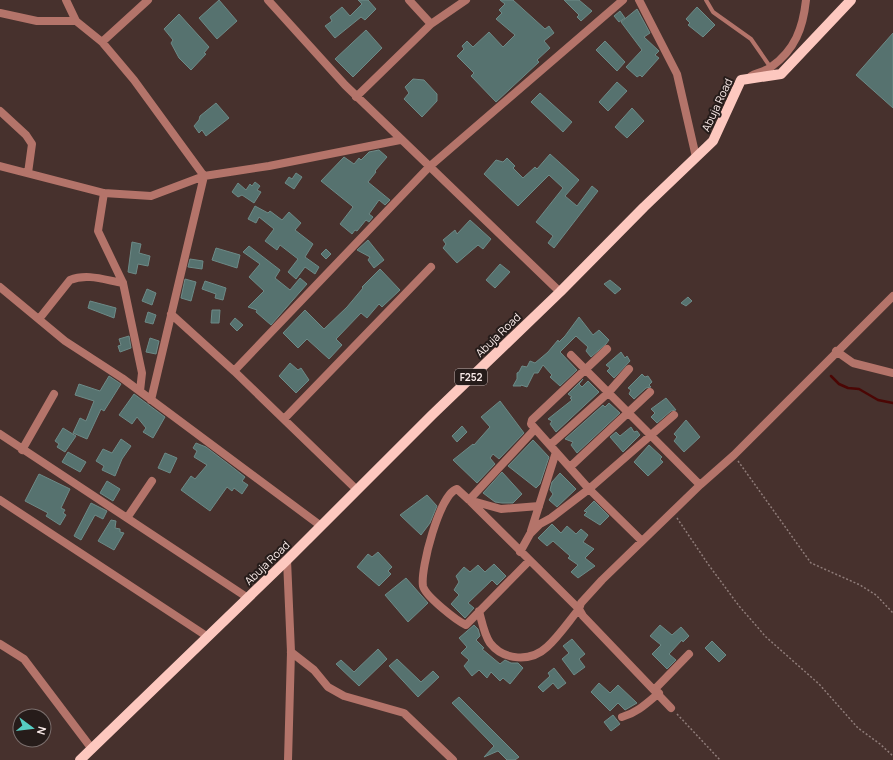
<svg xmlns="http://www.w3.org/2000/svg" width="893" height="760" viewBox="0 0 893 760" font-family="Manrope,sans-serif">
<style>
.lines{fill:none;stroke-linecap:round;stroke-linejoin:round}
.stream{stroke:#4b0604;stroke-width:2.5}
.building{fill:#56726f;stroke:#6d8a87}
.path{stroke:#8f7c79;stroke-width:1.5;stroke-dasharray:2 2;stroke-linecap:butt}
.lane{stroke:#b4746a;stroke-width:4}
.street{stroke:#b4746a;stroke-width:8}
.primary{stroke:#fdc8bf;stroke-width:10}
.labels{text-anchor:middle;stroke-width:4;stroke-linejoin:round;paint-order:stroke}
.shield{fill:#261c1a;stroke:#bbaeac;stroke-width:1}
.shield-label{font-size:10px;font-weight:bold;fill:#fbecea}
.street-label{font-size:11px;fill:#fbecea;stroke:#261c1a}
</style>
<rect width="100%" height="100%" fill="#47312d"/>
<g class="lines">
<path class="stream" d="M831 376 839 384 848 388 859 389 878 400 893 403"/>
</g>
<path class="building" d="M219 0 237 21 217 39 199 18Z
M358 0H368L376 9 365 20 361 17 335 38 325 26 332 21 330 17 342 7 350 16 362 4Z
M500 0H513L545 29 549 26 554 33 544 41 550 48 537 60 539 62 496 102 471 76 474 73 457 56 464 49 462 46 467 41 473 47 489 32 503 47 515 35 496 19 502 13 499 10 505 4Z
M564 0H579L592 11 581 21 577 17 579 15Z
M697 7 715 25 703 37 688 25 690 23 686 19Z
M637 9 650 33 644 37 659 51 655 55 659 58 642 77 640 75 637 77 626 67 642 50 621 22Z
M620 11 625 18 619 22 614 16Z
M179 14 209 47 204 53 206 54 191 70 179 58 171 43 173 40 164 29Z
M366 30 382 48 353 77 335 59Z
M893 33V108L856 75Z
M605 41 625 62 617 71 596 50Z
M413 79 424 80 437 94V101L422 117 404 99 409 93 405 87Z
M617 82 627 91 608 111 599 102Z
M540 93 572 122 563 132 531 102Z
M216 103 229 118 206 136 202 130 199 133 194 126 199 120 200 116Z
M632 108 644 121 627 138 615 127Z
M379 150 387 157 375 171 376 172 368 182 390 200 385 205 379 200 369 214 373 217 369 222 366 220 357 231 355 230 352 234 340 224 353 207 352 206 321 181 344 157 354 164 359 158 361 160 369 152Z
M550 154 579 180 565 196 577 206 592 186 598 191 554 248 548 243 553 236 536 222 563 188 549 175 518 206 484 174 496 160 503 162 507 158 515 166 513 168 523 178 535 167 537 169Z
M296 173 302 177 294 189 285 183 289 177 292 179Z
M255 182 260 186 257 190 261 192 254 203 242 195 238 197 232 192 238 183 246 190 250 184 252 186Z
M255 206 268 213 270 211 282 220 289 212 301 223 295 230 313 244 305 257 319 267 315 274 305 267 296 279 288 272 298 259 280 245 277 250 265 241 274 229 259 217 256 223 248 219Z
M470 220 491 239 483 249 478 245 457 263 443 248 446 244 443 240 455 230 457 234Z
M368 240 384 260 374 268 368 260 370 257 357 250Z
M132 242 141 244 139 253 150 256 148 266 138 264 136 274 128 272Z
M249 246 280 270 275 278 290 290 300 278 307 284 271 325 256 312 257 310 248 307 264 291 249 277 260 264 243 252Z
M216 248 240 255 237 268 212 260Z
M326 249 331 254 326 259 321 254Z
M190 259 203 261 202 269 188 267Z
M500 264 510 272 495 288 486 280Z
M380 269 400 290 382 307 379 304 367 318 361 313 336 339 342 345 329 359 307 339 298 348 283 333 305 310 324 329 347 307 363 288 362 287Z
M185 279 196 282 191 301 181 298Z
M610 280 621 289 615 294 604 284Z
M205 281 226 288 223 300 215 298 216 294 202 289Z
M147 289 156 293 152 305 142 301Z
M688 297 692 301 686 306 681 303Z
M90 301 116 308 114 318 88 308Z
M212 310H220L219 323H211Z
M148 312 156 315 153 324 145 322Z
M579 317 593 335 599 330 609 340 606 344 591 357 586 351 588 347 576 336 560 352 577 370 560 386 550 377 552 375 543 365 538 373H534L527 387 521 385V386H513L517 379V373L519 372 522 366 527 367 530 361 535 363 548 352 558 340 559 342 565 336Z
M235 318 243 325 237 331 230 324Z
M129 336 131 348 120 352 118 346 121 345 119 339Z
M150 338 159 341 156 354 146 352Z
M621 352 625 358 627 356 630 361 614 378 607 371 610 368 606 365Z
M290 363 298 370 301 368 309 380 296 393 279 376Z
M642 374 645 377 648 376 652 382 649 385 651 387 646 388 634 399 629 394 631 390 628 388Z
M109 376 121 384 104 411 101 409 87 439 73 433 80 418 86 421 94 401 75 395 79 384 100 391Z
M583 379 579 384 582 387 588 381 599 392 556 432 550 424 552 421 548 419 572 400 570 398 572 397 568 394Z
M134 394 165 417 153 438 143 432 146 428 137 417 132 424 119 415Z
M666 398 676 410 671 411 657 423 651 417 655 413 651 409Z
M500 401 524 433 499 459 493 454 490 458 495 464 477 483 453 460 473 444 474 445 490 427 481 417Z
M609 403 620 413 577 453 571 445 573 442 565 439 603 405 605 407Z
M686 420 700 437 684 452 674 441 677 437 674 434Z
M462 426 467 432 457 442 452 436Z
M631 427 634 432 637 431 640 435 623 452 610 437 616 432 620 436Z
M63 428 76 436 65 452 57 447 59 444 55 441Z
M121 439 131 446 122 459 115 476 102 470 104 466 96 461 103 449 112 453Z
M533 440 549 457 540 484 536 488 508 466Z
M196 443 206 447 231 466 245 477 242 481 248 485 242 494 234 488 232 491 227 487 210 511 181 490 191 476 195 479 207 465 194 457 197 451 193 448Z
M649 445 662 457 660 459 663 462 648 476 634 462Z
M68 452 86 462 80 472 62 462Z
M165 453 177 458 170 473 158 468Z
M502 472 522 494 513 503H502L495 502 483 493Z
M560 473 576 489 557 507 549 500 553 494 550 490 552 482Z
M39 474 70 489 61 508 65 510 63 513 66 515 60 525 46 516 48 513 25 501Z
M107 481 120 489 113 501 100 493Z
M427 495 437 506 430 523 421 535 400 515Z
M594 501 609 516 600 525 584 515 587 512 584 511Z
M91 503 107 511 103 519 95 515 81 540 74 536Z
M111 520 116 521 115 528 120 529V532L124 533 114 550 98 541Z
M552 524 561 533 567 526 576 534 581 529 588 535 583 542 594 549 585 558 595 566 578 578 571 572 578 565 568 558 570 556 553 541 547 546 538 538Z
M378 552 392 567 388 571 391 574 379 586 357 567 368 554 372 557Z
M494 564 506 576 497 585 492 580 468 603 474 608 465 618 451 604 459 595 454 590 459 582 456 576 464 567 470 572 478 565 485 572Z
M406 578 428 603 408 622 385 595Z
M474 625 478 629 480 636 476 640 484 648 482 649 500 664 505 660 511 663H518L523 668 510 684 503 678 500 681 491 672 487 678 479 670 472 676 464 666 469 660 461 653 467 647 459 638Z
M660 625 672 635 681 627 689 636 683 642 682 640 669 654 676 660 667 669 652 654 661 645 650 636Z
M572 639 585 654 579 659 585 667 574 675 562 659 569 653 563 646Z
M712 641 726 655 719 662 705 648Z
M378 649 387 659 359 686 336 664 341 660 354 672Z
M397 659 421 682 433 671 439 677 418 697 389 666Z
M554 668 566 683 558 689 553 683 543 692 538 687 550 676 548 673Z
M599 683 610 693 618 685 637 703 625 710 618 703 610 711 591 692Z
M459 697 519 757 515 760H507L498 751 484 757 494 746 452 703Z
M613 715 620 724 611 731 604 722Z"/>
<g class="lines">
<path class="path" d="M738 461 811 563 860 585 876 595 893 613
M677 518 708 564 739 606 766 637 819 684 858 728 880 744 893 756
M677 714 720 760"/>
<path class="lane" d="M706 0 713 12 751 39 771 68"/>
<path class="street" d="M66 0 76 21 102 42 134 80 204 176 151 400
M268 0 345 85 560 292
M409 0 431 24
M639 0 677 74 696 157
M0 13 37 21H76
M102 42 148 0
M751 76C757 73 766 71 771 67 795 50 803 28 806 0
M356 97 431 24 466 0
M0 111 26 135 32 144 28 173
M0 166 104 193 151 196 204 176 269 166 400 140
M104 193 98 231 123 283 142 373 140 391
M0 287 65 341 122 378 321 526
M171 314 234 371 357 490
M39 319 70 280C87 273 105 280 123 283
M607 349 532 420 531 424 589 489 642 541
M836 351 853 363 893 373
M571 355 700 485
M234 371 429 167 623 0
M284 419 431 267
M0 434 248 598
M550 445 608 393 629 369
M22 450 54 394
M570 467 650 392
M0 500 208 637
M469 500 535 429
M469 500 501 509 539 506
M127 518 152 481
M531 531 556 452
M520 552 530 534 540 524 551 518 589 489 674 415
M287 560 291 652 288 760
M479 611C482 622 484 634 490 643 504 661 531 662 547 647 559 636 569 621 579 609L469 500 457 489C440 493 420 569 423 586 425 596 457 621 466 625L529 561
M0 644 24 659 92 749
M291 652 314 670 328 687 344 696 404 713 453 760
M654 690 689 654
M671 708 583 616 579 609 581 603 602 580 700 485 734 455 893 296
M622 717C637 713 647 703 659 693"/>
<path class="primary" d="M80 760 287 560 432 415 560 292 644 207 713 141 741 80 781 74 851 0"/>
</g>
<g class="labels">
<rect class="shield" x="455" y="369" width="32" height="16" rx="3"/>
<g class="shield-label">
<text x="471" y="381">F252</text>
</g>
<g class="street-label">
<text transform="translate(717 105) rotate(-65)" y="4">Abuja Road</text>
<text transform="translate(498 335) rotate(-44)" y="4">Abuja Road</text>
<text transform="translate(267 563) rotate(-44)" y="4">Abuja Road</text>
</g>
</g>
<g transform="translate(32 728) rotate(105)"><circle r="19" fill="#261c1a" stroke="#7b6f6d"/>
<path d="M0-3L7 15L0 10L-7 15Z" fill="#56cec3"/>
<text y="-6" font-size="11" font-weight="bold" text-anchor="middle" fill="#fbecea">N</text>
</g>
</svg>
